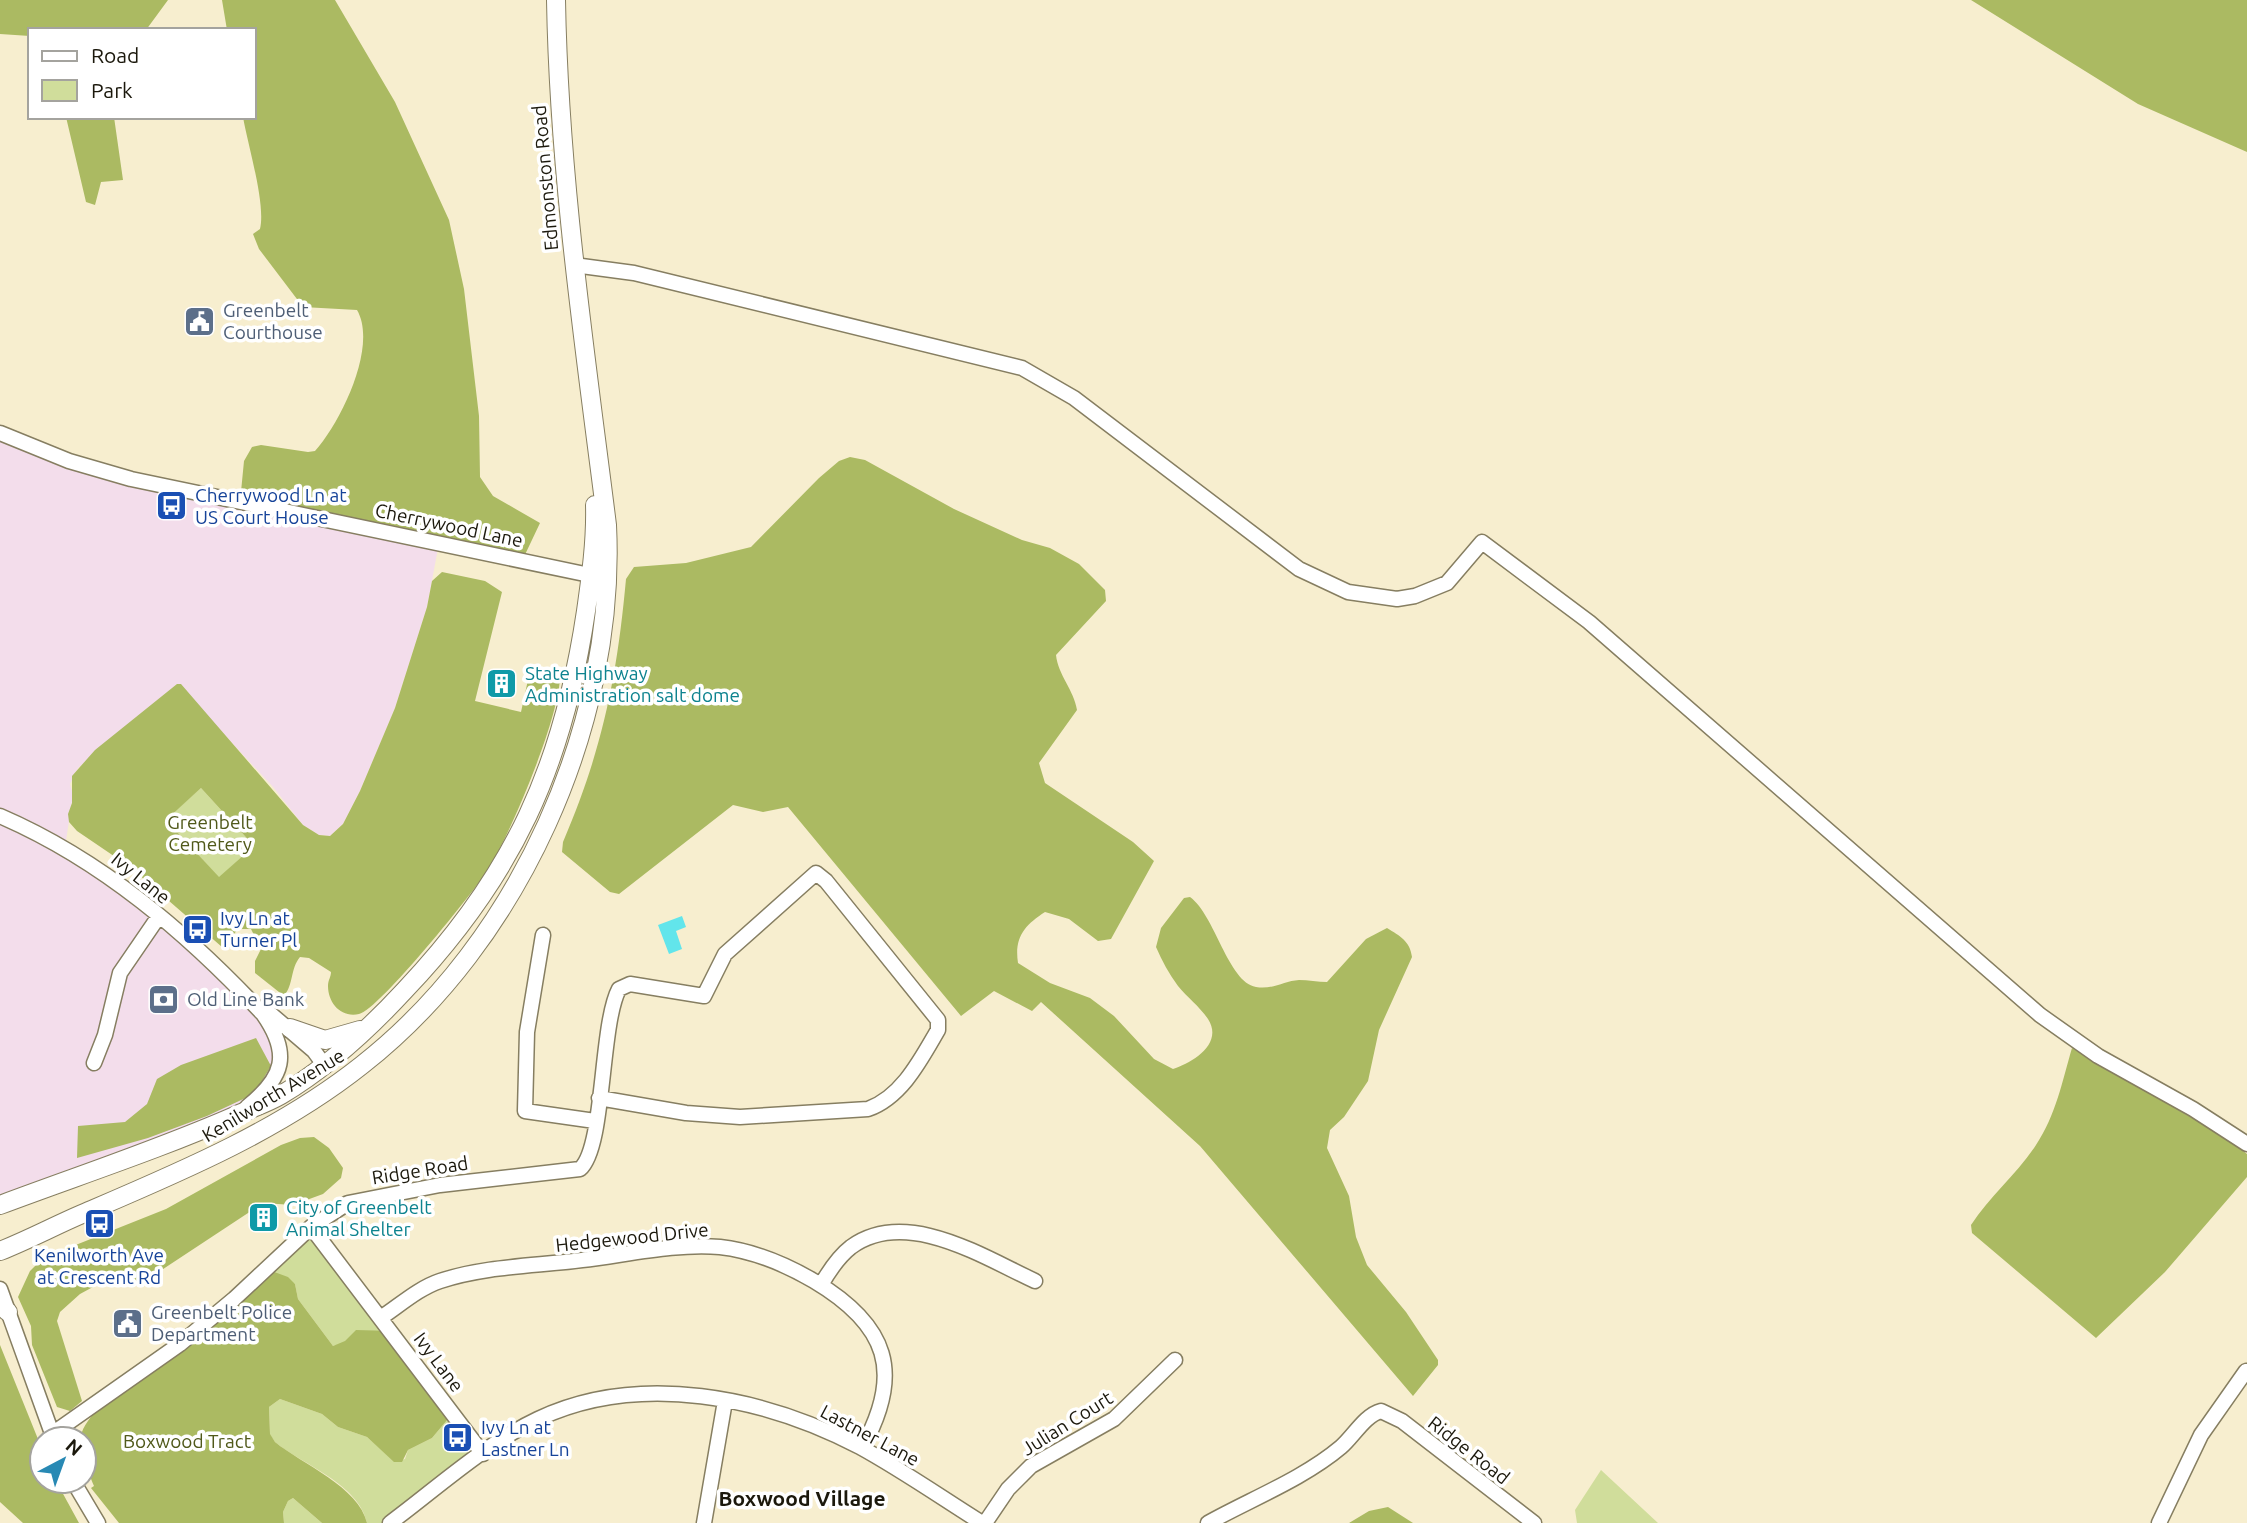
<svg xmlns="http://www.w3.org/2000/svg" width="2247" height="1523" viewBox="0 0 2247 1523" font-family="Ubuntu,sans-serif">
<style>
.commercial{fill:#f3ddeb}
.green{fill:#d0dd9b}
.forest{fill:#abba62;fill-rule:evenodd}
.water{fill:#62e5eb}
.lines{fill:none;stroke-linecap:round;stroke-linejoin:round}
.minor-casing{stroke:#867e61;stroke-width:17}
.major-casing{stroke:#867e61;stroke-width:20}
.minor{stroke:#fff;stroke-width:14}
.major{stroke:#fff;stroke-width:18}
.labels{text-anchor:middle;stroke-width:7;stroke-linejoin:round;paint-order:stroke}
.street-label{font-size:19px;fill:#1b180c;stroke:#fff}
.service-label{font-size:19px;fill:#4e5e75;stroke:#fff;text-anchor:start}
.transit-label{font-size:19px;fill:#164399;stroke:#fff;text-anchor:start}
.culture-label{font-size:19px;fill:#0d838f;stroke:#fff;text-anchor:start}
.park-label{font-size:19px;fill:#50591a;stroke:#fff}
.neighbourhood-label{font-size:21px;font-weight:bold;fill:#1b180c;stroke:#fff}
</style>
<rect width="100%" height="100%" fill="#f7eecf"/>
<path class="commercial" d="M0 433 68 461 439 543 427 607 395 708 360 791 343 824 330 836 319 835 303 825 273 787 177 684 78 768 70 784 73 795 65 847 80 856 263 1014 279 1069 238 1115 0 1199Z"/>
<path class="green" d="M201 788 254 846 219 878 166 819Z
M311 1227 392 1331 333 1346 298 1299 295 1284 266 1269Z
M280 1399 322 1414 338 1427 367 1437 395 1462 405 1459 408 1450 432 1438 453 1413 483 1454 390 1523H367C359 1484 303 1465 275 1442L270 1435 269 1407Z
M1601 1470 1658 1523H1577L1575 1510Z
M293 1498 322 1523H284L283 1512 288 1501Z"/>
<path class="forest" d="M0 0H168L146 30H30V36L0 34Z
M222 0H335L395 102 449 220 464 289 479 416 480 477 493 496 540 523 522 561 240 502 244 461 252 447 261 445 308 452 315 451C341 422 378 346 357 310L303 307 259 249 253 234 260 229C266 204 248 146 243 117H254V30H227Z
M1971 0H2247V152L2138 104Z
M66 117H114L123 180 101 182 95 205 86 202Z
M850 457 865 460 954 509 1022 540 1050 548 1079 564 1105 590 1106 601 1056 655C1058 675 1074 690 1077 710L1039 763 1045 783 1133 842 1154 861 1111 939 1098 941 1069 919 1045 912C1025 925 1014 937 1018 963L1050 983 1090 998 1114 1016 1154 1059 1173 1069C1192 1063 1224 1044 1208 1019 1200 1007 1187 997 1178 986 1169 974 1162 961 1156 947L1161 928 1184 898 1190 897C1215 915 1228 982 1256 987 1272 990 1284 981 1299 980 1308 980 1318 982 1327 982L1366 939 1387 928C1400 936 1410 941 1412 957L1379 1030 1368 1081 1344 1117 1330 1130 1327 1148 1349 1196 1356 1237 1367 1265 1406 1312 1438 1360V1365L1413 1396 1200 1146 1041 1002 1032 1011 994 991 961 1016 788 807 763 812 733 805 619 894 610 892 562 852 563 842C602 751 617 678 626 579L634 567 686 563 751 547 819 478 839 461Z
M442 572 485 581 502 592 475 701 521 712 531 666 560 677C559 719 512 829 490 867 476 889 379 1010 359 1014 341 1018 328 1003 328 986 328 980 331 977 331 972L309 958 300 957C290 969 294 984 284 996L255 973V961L261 949 251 929H238L234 934 231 948 222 947 130 867 77 831 69 822 68 814 72 803V776L95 750 177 684H181L303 825 319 835 330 836 343 824 360 791 395 708 427 607 432 581ZM201 788 254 846 219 877 166 820Z
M256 1038 271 1066 254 1094 207 1116 148 1138 77 1158 78 1126 125 1122 147 1104 157 1079 181 1065Z
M2072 1048 2225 1137 2247 1154V1177L2165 1272 2096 1338 1972 1233 1971 1225C1990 1196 2017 1174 2036 1145 2056 1115 2062 1082 2072 1048Z
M314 1137 329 1148 343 1168 341 1178 323 1194 293 1205 263 1203 145 1281H104L80 1294 60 1312 57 1321 82 1401 70 1411 57 1407 32 1345 31 1326 18 1297 30 1271 43 1258 166 1209 281 1145 300 1138Z
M266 1269 288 1277 295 1284 298 1299 333 1346 345 1341 356 1330 392 1331 453 1413 432 1438 408 1450 402 1462H394L367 1437 338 1427 322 1414 280 1399 269 1407 270 1434 275 1442C302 1464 359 1487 367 1523H322L293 1498 288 1501 283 1512 284 1523H119L91 1488 94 1486C88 1473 79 1441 82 1432 96 1394 229 1299 266 1269Z
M0 1345 42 1449V1481H56L79 1523H23L0 1502Z
M1388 1507 1413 1523H1349L1369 1511Z"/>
<path class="water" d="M682 916 686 927 676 931 682 949 669 954 658 925Z"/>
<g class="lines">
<defs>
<path id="minor" d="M574 265 634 273 1022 368 1074 398 1299 569 1348 592 1397 599 1415 596 1447 583 1482 542 1589 622 2040 1015 2098 1056 2193 1109 2247 1144
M0 433 69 461 131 479 599 577
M0 816C102 860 187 933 263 1014 291 1054 284 1077 247 1107
M543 935 527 1032 525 1111 595 1121
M266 1010 314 1051 325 1066
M94 1063 105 1035 120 973 159 916
M311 1227 483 1454
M821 1285C829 1271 838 1257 851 1247 906 1207 983 1257 1035 1281
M0 1289 54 1439
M382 1317C400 1305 419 1288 440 1281 485 1266 536 1266 582 1260 626 1255 676 1243 720 1247 755 1251 785 1264 814 1281 888 1325 904 1373 862 1448
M52 1434 180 1344 234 1299 311 1227 348 1203 440 1185 580 1169C605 1148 600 1025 619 989L630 984 704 996 725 954 816 873 826 881 938 1020V1030C921 1059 902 1097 868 1109L740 1117 686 1113 599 1098
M73 1481 98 1523
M390 1523C437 1488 485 1444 538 1419 640 1371 764 1397 860 1447 902 1470 942 1498 982 1523
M704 1523 725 1401
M985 1523 1008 1489 1031 1466 1114 1419 1175 1360
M1208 1523C1251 1499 1303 1479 1341 1447 1353 1437 1365 1415 1381 1411L1402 1421 1534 1523
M2159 1523 2201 1435 2246 1371"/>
<path id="major" d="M290 1028 325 1040 360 1030
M0 1205C80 1175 160 1149 237 1115 252 1108 267 1103 281 1095 328 1067 368 1030 405 990 514 875 563 766 586 611 591 576 596 540 595 505
M0 1251C28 1240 54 1226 82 1214 178 1173 279 1131 362 1065 519 942 617 724 607 525 585 350 559 176 556 0
M0 1304 8 1312"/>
</defs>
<use href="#minor" class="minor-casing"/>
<use href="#major" class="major-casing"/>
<use href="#minor" class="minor"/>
<use href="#major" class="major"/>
</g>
<defs>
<symbol id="civic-square" viewBox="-11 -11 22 22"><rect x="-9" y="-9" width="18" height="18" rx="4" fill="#5c6f8a" stroke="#fff"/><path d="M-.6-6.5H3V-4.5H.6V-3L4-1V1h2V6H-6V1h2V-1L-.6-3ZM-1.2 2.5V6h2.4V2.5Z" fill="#fff"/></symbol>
<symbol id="bus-square" viewBox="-11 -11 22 22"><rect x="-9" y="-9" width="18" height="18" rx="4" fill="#1a4fb4" stroke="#fff"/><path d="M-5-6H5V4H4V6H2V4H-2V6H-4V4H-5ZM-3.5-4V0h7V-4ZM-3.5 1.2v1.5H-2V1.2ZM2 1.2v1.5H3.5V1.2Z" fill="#fff"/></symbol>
<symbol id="building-square" viewBox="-11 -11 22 22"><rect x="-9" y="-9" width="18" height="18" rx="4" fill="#0f9aa8" stroke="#fff"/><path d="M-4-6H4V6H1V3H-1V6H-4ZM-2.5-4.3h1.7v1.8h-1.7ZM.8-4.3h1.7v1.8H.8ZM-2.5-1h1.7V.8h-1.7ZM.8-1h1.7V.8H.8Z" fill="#fff"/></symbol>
<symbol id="bank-square" viewBox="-11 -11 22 22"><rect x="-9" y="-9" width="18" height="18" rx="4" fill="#5c6f8a" stroke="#fff"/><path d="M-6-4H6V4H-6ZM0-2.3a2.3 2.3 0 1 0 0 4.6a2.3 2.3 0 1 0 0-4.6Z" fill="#fff"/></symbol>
</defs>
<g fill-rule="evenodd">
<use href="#civic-square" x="182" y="304" width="35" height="35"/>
<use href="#bus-square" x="154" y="488" width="35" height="35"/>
<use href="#building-square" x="484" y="666" width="35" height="35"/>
<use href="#bus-square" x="180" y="912" width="35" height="35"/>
<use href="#bank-square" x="146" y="982" width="35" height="35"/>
<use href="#building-square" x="246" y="1200" width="35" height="35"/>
<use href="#bus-square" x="82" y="1206" width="35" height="35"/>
<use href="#civic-square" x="110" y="1306" width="35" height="35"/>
<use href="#bus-square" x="440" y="1420" width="35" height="35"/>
</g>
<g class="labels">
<g class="street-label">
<text transform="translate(545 178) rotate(-95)" y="7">Edmonston Road</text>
<text transform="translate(449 525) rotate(12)" y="7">Cherrywood Lane</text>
<text transform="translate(141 878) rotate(39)" y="7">Ivy Lane</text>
<text transform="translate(273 1095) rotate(-31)" y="7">Kenilworth Avenue</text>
<text transform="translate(420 1170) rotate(-9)" y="7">Ridge Road</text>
<text transform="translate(632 1237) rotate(-6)" y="7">Hedgewood Drive</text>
<text transform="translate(439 1362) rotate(53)" y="7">Ivy Lane</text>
<text transform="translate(1067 1423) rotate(-32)" y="7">Julian Court</text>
<text transform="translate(870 1435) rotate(28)" y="7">Lastner Lane</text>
<text transform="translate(1469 1450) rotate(38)" y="7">Ridge Road</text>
</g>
<g class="service-label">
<text x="223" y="317">Greenbelt<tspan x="223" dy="22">Courthouse</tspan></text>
<text x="187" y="1006">Old Line Bank</text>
<text x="151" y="1319">Greenbelt Police<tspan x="151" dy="22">Department</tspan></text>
</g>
<g class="transit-label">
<text x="195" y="502">Cherrywood Ln at<tspan x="195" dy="22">US Court House</tspan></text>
<text x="220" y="925">Ivy Ln at<tspan x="220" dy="22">Turner Pl</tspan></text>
<text x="99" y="1262" text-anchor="middle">Kenilworth Ave<tspan x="99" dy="22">at Crescent Rd</tspan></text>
<text x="481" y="1434">Ivy Ln at<tspan x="481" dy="22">Lastner Ln</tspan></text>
</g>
<g class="culture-label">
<text x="525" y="680">State Highway<tspan x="525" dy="22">Administration salt dome</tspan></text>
<text x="286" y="1214">City of Greenbelt<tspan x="286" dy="22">Animal Shelter</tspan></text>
</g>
<g class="park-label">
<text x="210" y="829">Greenbelt<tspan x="210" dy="22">Cemetery</tspan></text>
<text x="187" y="1448">Boxwood Tract</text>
</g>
<g class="neighbourhood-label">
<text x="802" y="1506">Boxwood Village</text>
</g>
</g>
<rect x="28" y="28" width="228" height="91" fill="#ffffff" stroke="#a4a39e" stroke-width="2"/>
<rect x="42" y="51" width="35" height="10" fill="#ffffff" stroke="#a4a39e" stroke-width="2"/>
<text x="91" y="63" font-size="21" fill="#1b180c">Road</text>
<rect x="42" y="80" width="35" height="21" fill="#d0dd9b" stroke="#a4a39e" stroke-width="2"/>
<text x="91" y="98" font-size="21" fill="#1b180c">Park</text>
<g transform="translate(63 1460) rotate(41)"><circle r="33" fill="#ffffff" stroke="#a4a39e" stroke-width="2"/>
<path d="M0-5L12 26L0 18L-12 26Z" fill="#2889b4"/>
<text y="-10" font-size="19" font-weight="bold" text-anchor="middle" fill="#1b180c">N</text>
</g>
</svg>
